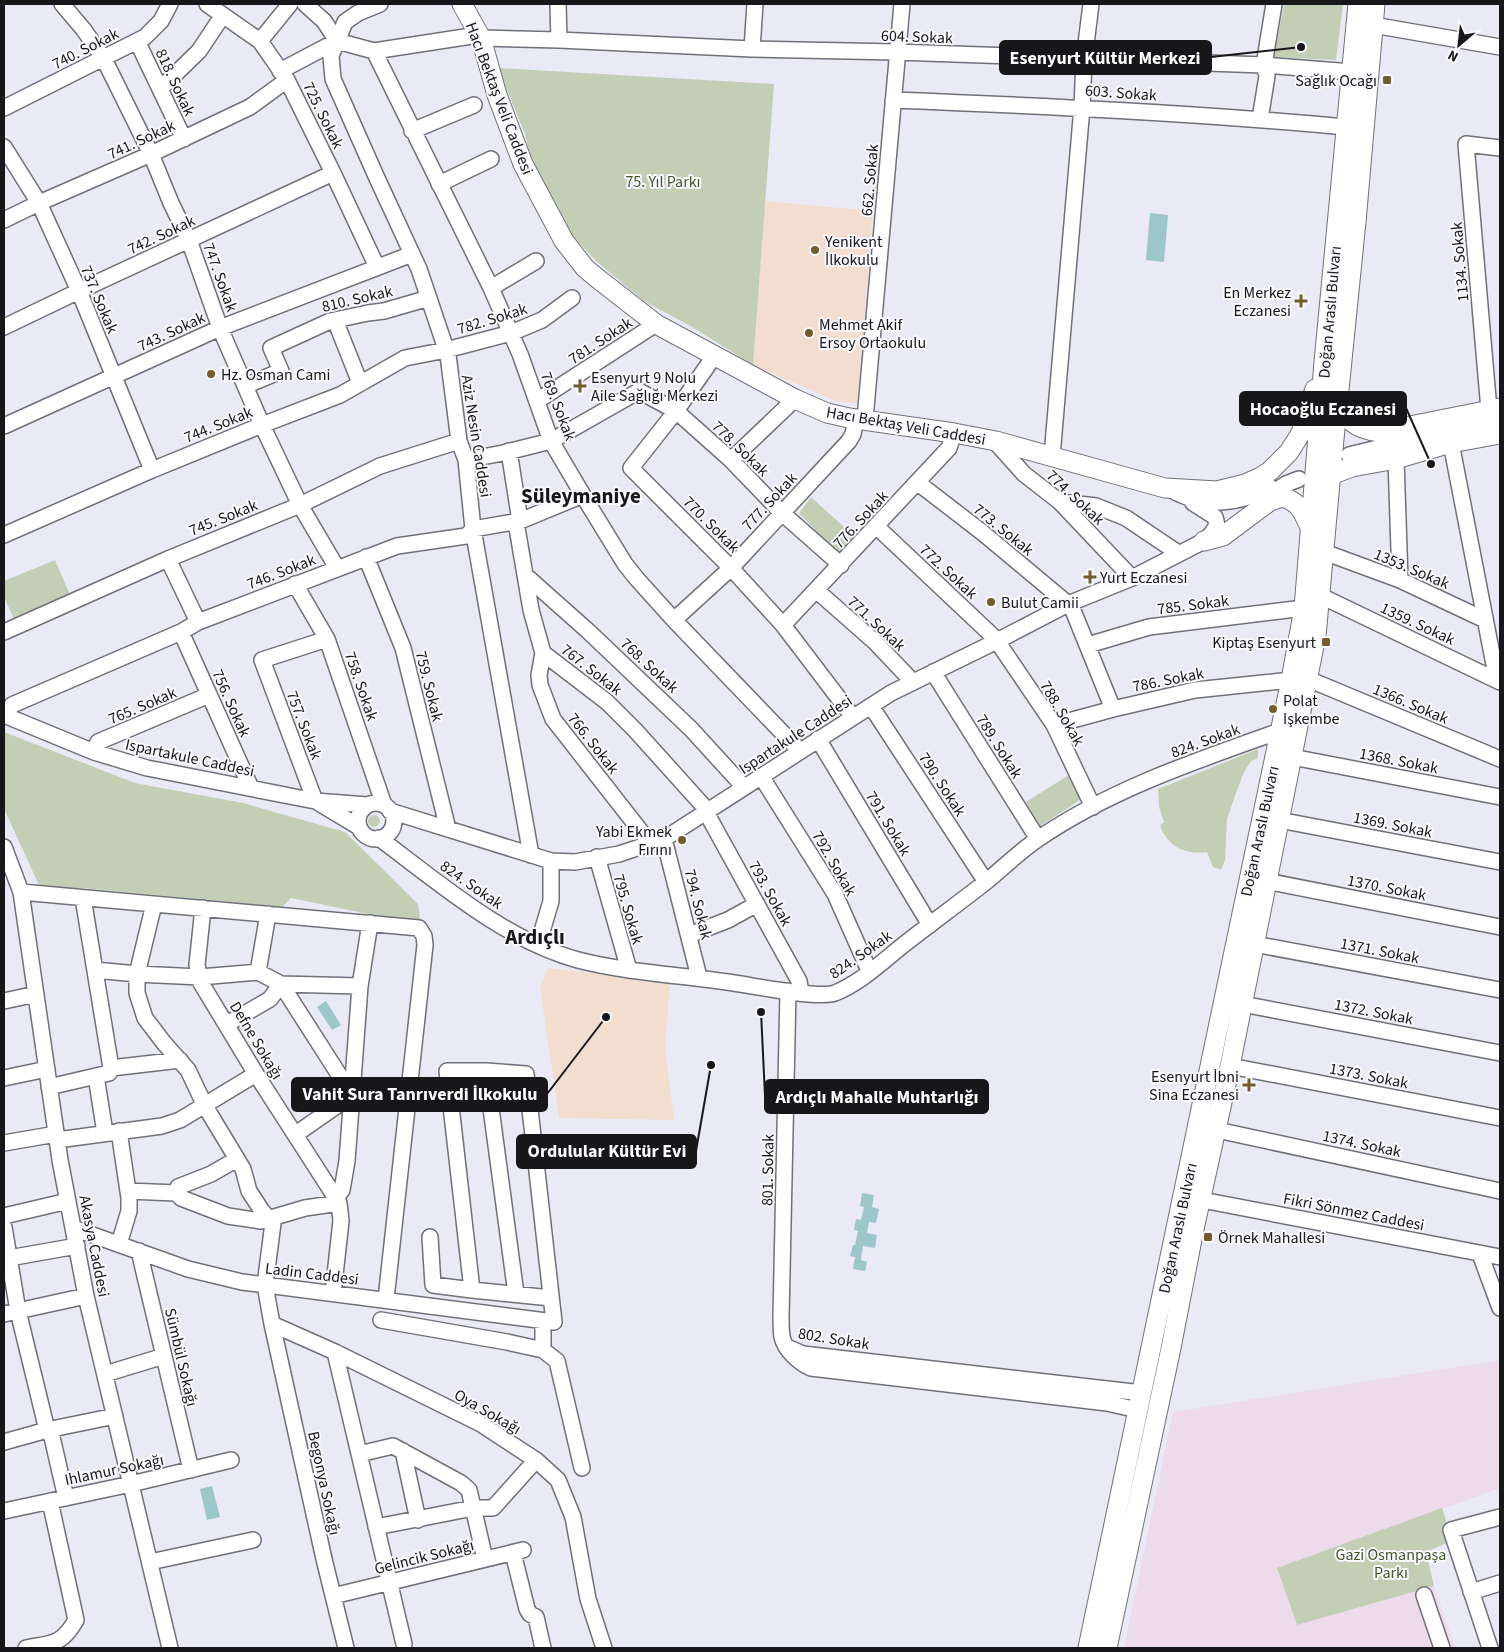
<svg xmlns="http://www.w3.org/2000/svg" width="1504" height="1652" viewBox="0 0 1504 1652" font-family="'Source Sans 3',sans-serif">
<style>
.industrial{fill:#eddbec}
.education{fill:#f2ddcf}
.green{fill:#c3cfb5}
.water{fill:#9dc6ca}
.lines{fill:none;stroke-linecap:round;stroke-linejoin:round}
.minor-casing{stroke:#70707b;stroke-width:18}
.major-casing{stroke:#70707b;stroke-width:21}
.minor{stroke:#fff;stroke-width:15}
.major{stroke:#fff;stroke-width:19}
.poi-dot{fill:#735d2c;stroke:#f8f8fd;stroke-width:2}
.labels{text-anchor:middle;stroke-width:4;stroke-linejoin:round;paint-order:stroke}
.street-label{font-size:16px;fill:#17171b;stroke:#f8f8fd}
.poi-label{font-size:16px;fill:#17171b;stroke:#f8f8fd;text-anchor:start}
.park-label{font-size:16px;fill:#435829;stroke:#f8f8fd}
.district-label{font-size:21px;font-weight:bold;fill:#17171b;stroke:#f8f8fd}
.leader{fill:none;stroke:#17171b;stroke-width:2}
.callout-dot{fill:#17171b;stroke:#f8f8fd;stroke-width:2}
.callout{fill:#17171b;stroke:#17171b;stroke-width:2}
.callout-label{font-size:18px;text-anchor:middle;font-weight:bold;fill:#fff}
</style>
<rect width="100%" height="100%" fill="#eaeaf6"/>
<path class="industrial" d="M1500 1360V1488L1277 1569 1297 1625 1434 1586 1455 1648H1124L1173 1412Z"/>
<path class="education" d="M765 201 873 211 857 403 836 401 753 365Z
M548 968 670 982 665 1047 674 1120 559 1118 540 987Z"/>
<path class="green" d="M1284 4H1343L1336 60 1274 57Z
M498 68 774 84 753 365 692 327 644 301 596 261 572 235 531 161 525 134Z
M811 497 855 537 843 552 837 553 799 513Z
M55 560 71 597 14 619 4 597V581Z
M4 732 135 783 243 803 345 832 418 904 421 925 291 898 282 907 83 888C68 895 50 892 38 883L4 809Z
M1258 749V758L1251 761 1244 772 1236 793 1227 819 1225 860 1221 870 1213 867 1207 852C1186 855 1167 847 1160 825L1164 822 1159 807 1158 789Z
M1072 773 1083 798 1040 826 1026 802Z
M368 821a6 6 0 1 1 12 0a6 6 0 1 1-12 0Z
M1442 1508 1448 1526 1449 1542 1426 1552 1434 1586 1297 1625 1277 1568Z"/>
<path class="water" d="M1150 213 1168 215 1164 262 1146 260Z
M326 1001 341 1025 332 1030 317 1007Z
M862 1193 874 1195 872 1207 879 1209 876 1223 869 1222 867 1233 877 1235 875 1248 863 1246 861 1260 867 1262 865 1271 853 1269 855 1257 850 1256 853 1245H855L858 1231 854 1230 856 1219 861 1220 864 1207 860 1206Z
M212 1486 220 1517 207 1520 200 1489Z"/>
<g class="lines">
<defs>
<path id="minor" d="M62 4 84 30 104 59 151 154 171 203 189 240 220 328 262 425 300 505 337 568
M207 4 260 41 287 80 333 173 377 267
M305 4 324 21 337 41
M380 4 358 13 345 22 331 56 333 79 376 176 419 269 448 355 459 441 466 460 473 529 531 855
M558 4 559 40
M1373 25 1500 47
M481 38 559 40 752 49 897 52 1264 65 1352 72
M137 41 184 139
M260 41 290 4
M752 49 755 4
M374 51 491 288 520 354 551 441 590 507 625 564 637 579 674 620 800 751
M280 71 337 41 374 51 478 35
M161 88 199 51 223 15
M893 100C1044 106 1195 113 1346 127
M4 108 145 37 161 21 170 4
M1260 119 1267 76 1264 65 1274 4
M412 131 474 105
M4 147 39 203 79 291 152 470
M439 184 491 159
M4 220 39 203 151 154 250 107 287 80
M491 288 536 261
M335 320 360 383
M4 327 79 291 333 173
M715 355 676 411 631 468 731 568 783 625 853 717
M245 386 281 371 271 348 330 321 368 313 384 311 429 298
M537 401 656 324
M1489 410 1466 144 1500 148
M865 419 902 4
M4 426 220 328 412 254
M996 441 998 445 1024 474 1060 502 1132 578
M1451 443 1497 680
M509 451 520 521
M1349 455 1500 418
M1052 456 1082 107 1084 60 1091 4
M1396 459 1400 580
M466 460 503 453 551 441 639 391 676 411 731 460 782 513 841 565
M731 460 795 399
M918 483 983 533 1068 604
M1175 492C1207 508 1240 504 1270 487
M1263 499 1286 484 1299 479
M1060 502 1096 506 1126 518 1178 553
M1193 503 1215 517 1217 525 1212 533
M516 522 531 610 543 653 607 702 635 730 708 811
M877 527 998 641
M4 535 152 470 262 425 340 395 405 358 446 350 511 333 542 320 572 298
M1324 552 1400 580 1485 620
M366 557 403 648 448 829
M168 559 198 622
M525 575 588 631 691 729 744 787
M295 584 327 639 384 805
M816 590 875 642 913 682
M1321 596 1500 682
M1070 603 1113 709
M674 620 731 568 849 441 853 434 856 419
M783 625 949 448 954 433
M4 632 168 559 300 505 380 466 459 441
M181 632 251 788
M997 641 1054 725 1093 807
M1088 645 1149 627 1304 608
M543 653 539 675 540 685 553 719 650 843
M933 672 1038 839
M1308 679 1500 759
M871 706 986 882
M4 715 94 752 147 768 315 801 367 805
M6 716 12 705 181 632 198 622 397 546 466 536 473 529 520 521 583 495
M1054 725 1113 709 1195 690 1291 680
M818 739 930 925
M94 752 98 742 209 695
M1292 757 1500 797
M761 776 835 894 867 966 871 971
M315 801 262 660 327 639
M319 803 359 827
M358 821a18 18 0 1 1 36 0a18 18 0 1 1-36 0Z
M390 811 551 861 575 862 619 854 664 839 891 693 997 641 1068 604 1132 578 1204 541 1211 534
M706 812 799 981 801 992
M1279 820 1500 862
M379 838C438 882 506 941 578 960 629 973 682 975 734 983 755 986 818 999 835 993 860 983 881 963 902 946 930 924 959 903 987 881 1004 867 1020 851 1038 839 1111 789 1198 760 1280 731
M664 839 699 977
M4 847 21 892 60 1160 86 1296 170 1648
M597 857 629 970
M1266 881 1500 927
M21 892 419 928 424 936 425 945 386 1299
M154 904 137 974V993L145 1018 164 1043 188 1070 205 1106 243 1169 249 1191 262 1211 273 1223 265 1285 272 1324 335 1352 481 1424 536 1460 558 1480 573 1517 588 1599 604 1648
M203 908 197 965 201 983 256 1074 339 1203 341 1221 333 1293
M689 935 728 920 757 904
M1254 944 1500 990
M538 945 551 901V861
M95 970 137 974 200 977 258 972 281 984 360 986
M258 972 268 914
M281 984 352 1095 296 1134
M788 991 781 1317C781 1323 781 1330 782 1337 785 1350 799 1363 811 1368L1107 1403 1138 1410
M4 1001 36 994
M1242 1004 1500 1053
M227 1024 270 999 281 984
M1230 1066 1500 1118
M111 1068 180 1060
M486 1071 516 1294
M96 1076 105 1133
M4 1078 47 1069
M49 1087 109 1073 111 1068 83 898
M1217 1130 1500 1191
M119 1131 129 1198V1211L119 1244
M57 1140 162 1126 180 1120 256 1074
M4 1143 56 1134
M237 1159 211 1174 178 1187 176 1193 181 1198 228 1216 261 1221 305 1208 339 1203
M128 1191 176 1193
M336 1198 342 1190 347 1161 360 986 370 923
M1202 1200 1500 1257
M4 1216 68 1201
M4 1227 18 1311 47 1430 52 1437 66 1498
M73 1228 188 1269 242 1282 554 1322 526 1074 486 1071H447L472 1290 433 1285 430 1237
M139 1251 191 1470
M1480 1254 1500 1308
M9 1258 77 1246
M472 1290 551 1298
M4 1314 86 1296
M381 1320 507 1342 543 1350
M543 1321V1350L557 1361 582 1468
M272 1324 324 1559 346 1648
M789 1348 803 1354 1142 1393
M335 1352 404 1644
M105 1374 164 1356
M4 1442 47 1430 115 1416
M403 1451 418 1520
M359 1454 393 1446 461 1483 469 1490 485 1559
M4 1511 131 1484 231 1460
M376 1527 473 1508H493L536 1460
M513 1553 527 1609 530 1614 536 1617 543 1648
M150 1562 253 1540
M1471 1592 1500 1583
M1424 1595 1442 1648
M333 1596 523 1550
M26 1648C52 1643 62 1645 76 1620L50 1501
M1490 1648 1451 1530 1500 1517"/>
<path id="major" d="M462 4 481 38 497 95 523 164 564 241 585 268 597 278 656 324 795 399 827 413 849 418 954 433 996 441 1165 488 1217 491 1245 484 1259 478 1270 471 1289 452 1301 433 1315 389
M1340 397C1344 421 1356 429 1380 432L1500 408
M1330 478 1336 473 1352 467 1396 459 1451 443 1500 434
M1204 541 1223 536 1270 501 1282 497C1299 501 1304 513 1310 528
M1088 1648 1291 680 1304 608 1324 362 1358 4
M1107 1648 1171 1348 1194 1229 1230 1066 1316 636 1334 439 1356 222 1375 4"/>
</defs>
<use href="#minor" class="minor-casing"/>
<use href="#major" class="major-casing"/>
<use href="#minor" class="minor"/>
<use href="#major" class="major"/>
</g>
<g class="poi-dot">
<rect x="1382" y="75" width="10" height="10" rx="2.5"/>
<circle cx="815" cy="250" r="5"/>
<path d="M1298.5 293.5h5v5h5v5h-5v5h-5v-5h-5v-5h5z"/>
<circle cx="809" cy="333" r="5"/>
<circle cx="211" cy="374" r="5"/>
<path d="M577.5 378.5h5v5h5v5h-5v5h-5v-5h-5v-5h5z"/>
<path d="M1087.5 569.5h5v5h5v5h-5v5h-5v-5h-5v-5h5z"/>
<circle cx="991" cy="602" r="5"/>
<rect x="1321" y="637" width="10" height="10" rx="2.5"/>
<circle cx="1273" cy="709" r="5"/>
<circle cx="682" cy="840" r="5"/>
<path d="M1246.5 1077.5h5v5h5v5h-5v5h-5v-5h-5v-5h5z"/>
<rect x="1203" y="1232" width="10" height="10" rx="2.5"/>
</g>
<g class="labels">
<g class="street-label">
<text transform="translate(917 36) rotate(2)" y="6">604. Sokak</text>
<text transform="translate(85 48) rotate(-27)" y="6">740. Sokak</text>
<text transform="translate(176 82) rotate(65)" y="6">818. Sokak</text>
<text transform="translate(1121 92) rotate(4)" y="6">603. Sokak</text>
<text transform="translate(500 98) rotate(69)" y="6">Hacı Bektaş Veli Caddesi</text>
<text transform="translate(324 115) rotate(64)" y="6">725. Sokak</text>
<text transform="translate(141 139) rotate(-25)" y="6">741. Sokak</text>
<text transform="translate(869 180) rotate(-85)" y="6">662. Sokak</text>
<text transform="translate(161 234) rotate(-25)" y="6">742. Sokak</text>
<text transform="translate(1459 262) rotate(-95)" y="6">1134. Sokak</text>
<text transform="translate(221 277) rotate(70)" y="6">747. Sokak</text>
<text transform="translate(357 298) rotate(-13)" y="6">810. Sokak</text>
<text transform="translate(100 299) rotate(67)" y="6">737. Sokak</text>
<text transform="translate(1329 312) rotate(-85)" y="6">Doğan Araslı Bulvarı</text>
<text transform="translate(492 318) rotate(-17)" y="6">782. Sokak</text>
<text transform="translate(171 331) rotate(-25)" y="6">743. Sokak</text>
<text transform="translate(600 340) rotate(-33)" y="6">781. Sokak</text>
<text transform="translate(559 406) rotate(69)" y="6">769. Sokak</text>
<text transform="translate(218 424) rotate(-22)" y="6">744. Sokak</text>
<text transform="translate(906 425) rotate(10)" y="6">Hacı Bektaş Veli Caddesi</text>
<text transform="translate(477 436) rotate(81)" y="6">Aziz Nesin Caddesi</text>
<text transform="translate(741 448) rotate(44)" y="6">778. Sokak</text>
<text transform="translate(1076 497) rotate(43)" y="6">774. Sokak</text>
<text transform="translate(769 501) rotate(-47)" y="6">777. Sokak</text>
<text transform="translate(223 517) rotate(-22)" y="6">745. Sokak</text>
<text transform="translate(860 519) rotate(-47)" y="6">776. Sokak</text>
<text transform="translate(712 524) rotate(45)" y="6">770. Sokak</text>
<text transform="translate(1004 529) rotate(39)" y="6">773. Sokak</text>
<text transform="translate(1412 568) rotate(23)" y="6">1353. Sokak</text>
<text transform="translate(281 571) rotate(-21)" y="6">746. Sokak</text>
<text transform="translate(949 571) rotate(43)" y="6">772. Sokak</text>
<text transform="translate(1193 604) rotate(-7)" y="6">785. Sokak</text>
<text transform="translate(877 623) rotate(43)" y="6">771. Sokak</text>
<text transform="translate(1418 623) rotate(25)" y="6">1359. Sokak</text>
<text transform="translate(650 665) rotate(43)" y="6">768. Sokak</text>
<text transform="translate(592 669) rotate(38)" y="6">767. Sokak</text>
<text transform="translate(1168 679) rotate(-11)" y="6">786. Sokak</text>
<text transform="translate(362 686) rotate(71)" y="6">758. Sokak</text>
<text transform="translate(430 686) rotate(76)" y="6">759. Sokak</text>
<text transform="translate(232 703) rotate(66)" y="6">756. Sokak</text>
<text transform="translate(1411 703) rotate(23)" y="6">1366. Sokak</text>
<text transform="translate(142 705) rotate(-23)" y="6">765. Sokak</text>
<text transform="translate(1063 713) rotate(60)" y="6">788. Sokak</text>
<text transform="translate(305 725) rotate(69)" y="6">757. Sokak</text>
<text transform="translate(795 734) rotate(-33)" y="6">Ispartakule Caddesi</text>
<text transform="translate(1205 740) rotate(-20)" y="6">824. Sokak</text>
<text transform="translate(594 743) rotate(52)" y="6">766. Sokak</text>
<text transform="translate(1000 746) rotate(58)" y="6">789. Sokak</text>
<text transform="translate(190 757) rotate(12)" y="6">Ispartakule Caddesi</text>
<text transform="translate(1399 760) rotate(11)" y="6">1368. Sokak</text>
<text transform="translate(943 784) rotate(57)" y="6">790. Sokak</text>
<text transform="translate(889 823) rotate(59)" y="6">791. Sokak</text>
<text transform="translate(1393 824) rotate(11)" y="6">1369. Sokak</text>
<text transform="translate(1259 831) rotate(-78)" y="6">Doğan Araslı Bulvarı</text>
<text transform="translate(835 863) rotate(60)" y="6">792. Sokak</text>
<text transform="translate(472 884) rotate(35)" y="6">824. Sokak</text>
<text transform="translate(1387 887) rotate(11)" y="6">1370. Sokak</text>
<text transform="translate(771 893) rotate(61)" y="6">793. Sokak</text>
<text transform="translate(699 904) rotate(76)" y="6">794. Sokak</text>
<text transform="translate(629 909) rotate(74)" y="6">795. Sokak</text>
<text transform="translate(1380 950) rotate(11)" y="6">1371. Sokak</text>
<text transform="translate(860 954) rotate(-35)" y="6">824. Sokak</text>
<text transform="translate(1374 1011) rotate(11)" y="6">1372. Sokak</text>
<text transform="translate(257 1040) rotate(59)" y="6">Defne Sokağı</text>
<text transform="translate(1369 1075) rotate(11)" y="6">1373. Sokak</text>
<text transform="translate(1362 1143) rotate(12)" y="6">1374. Sokak</text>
<text transform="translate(767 1170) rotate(-89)" y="6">801. Sokak</text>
<text transform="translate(1354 1211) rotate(11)" y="6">Fikri Sönmez Caddesi</text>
<text transform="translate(1177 1228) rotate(-78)" y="6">Doğan Araslı Bulvarı</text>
<text transform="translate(95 1246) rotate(79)" y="6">Akasya Caddesi</text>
<text transform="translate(312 1273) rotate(7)" y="6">Ladin Caddesi</text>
<text transform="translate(834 1338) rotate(9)" y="6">802. Sokak</text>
<text transform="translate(182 1357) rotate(77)" y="6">Sümbül Sokağı</text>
<text transform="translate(488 1411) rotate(30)" y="6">Oya Sokağı</text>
<text transform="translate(114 1469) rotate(-12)" y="6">Ihlamur Sokağı</text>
<text transform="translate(325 1483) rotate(78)" y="6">Begonya Sokağı</text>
<text transform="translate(424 1556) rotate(-14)" y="6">Gelincik Sokağı</text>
</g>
<g class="poi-label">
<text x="1377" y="86" text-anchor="end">Sağlık Ocağı</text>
<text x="825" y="247">Yenikent<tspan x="825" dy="18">İlkokulu</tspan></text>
<text x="1291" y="298" text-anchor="end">En Merkez<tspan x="1291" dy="18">Eczanesi</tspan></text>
<text x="819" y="330">Mehmet Akif<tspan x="819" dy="18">Ersoy Ortaokulu</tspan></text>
<text x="221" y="380">Hz. Osman Cami</text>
<text x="591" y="383">Esenyurt 9 Nolu<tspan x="591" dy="18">Aile Sağlığı Merkezi</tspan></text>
<text x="1100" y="583">Yurt Eczanesi</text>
<text x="1001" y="608">Bulut Camii</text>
<text x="1316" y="648" text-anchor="end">Kiptaş Esenyurt</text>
<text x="1283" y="706">Polat<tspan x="1283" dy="18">Işkembe</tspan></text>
<text x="672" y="837" text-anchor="end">Yabi Ekmek<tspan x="672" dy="18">Fırını</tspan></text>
<text x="1239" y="1082" text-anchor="end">Esenyurt İbni<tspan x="1239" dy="18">Sina Eczanesi</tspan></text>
<text x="1218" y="1243">Örnek Mahallesi</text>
</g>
<g class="park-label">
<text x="663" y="187">75. Yıl Parkı</text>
<text x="1391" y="1560">Gazi Osmanpaşa<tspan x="1391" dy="18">Parkı</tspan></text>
</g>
<g class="district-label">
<text x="581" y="503">Süleymaniye</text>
<text x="535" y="944">Ardıçlı</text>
</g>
</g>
<path class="leader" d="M1301 47L1211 57M1431 464L1406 408M606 1017L547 1094M761 1012L765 1096M711 1065L696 1151"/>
<g class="callout-dot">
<circle cx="1301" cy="47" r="5"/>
<circle cx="1431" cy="464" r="5"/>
<circle cx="606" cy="1017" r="5"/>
<circle cx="761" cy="1012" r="5"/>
<circle cx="711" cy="1065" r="5"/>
</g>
<g class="callout">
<rect x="1000" y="41" width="211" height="33" rx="5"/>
<rect x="1240" y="392" width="166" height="33" rx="5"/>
<rect x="292" y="1078" width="255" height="33" rx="5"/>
<rect x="765" y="1080" width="223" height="33" rx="5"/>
<rect x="517" y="1135" width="179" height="33" rx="5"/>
</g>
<g class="callout-label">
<text x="1105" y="64">Esenyurt Kültür Merkezi</text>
<text x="1323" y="415">Hocaoğlu Eczanesi</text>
<text x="420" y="1100">Vahit Sura Tanrıverdi İlkokulu</text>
<text x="877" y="1103">Ardıçlı Mahalle Muhtarlığı</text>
<text x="607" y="1157">Ordulular Kültür Evi</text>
</g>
<rect width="1504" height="1652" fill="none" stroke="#17171b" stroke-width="10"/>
<g transform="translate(1459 45) rotate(208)" stroke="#f8f8fd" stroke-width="4" paint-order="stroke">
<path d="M0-4L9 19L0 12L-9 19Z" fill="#17171b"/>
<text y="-8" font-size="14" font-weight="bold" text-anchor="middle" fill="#17171b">N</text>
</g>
</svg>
